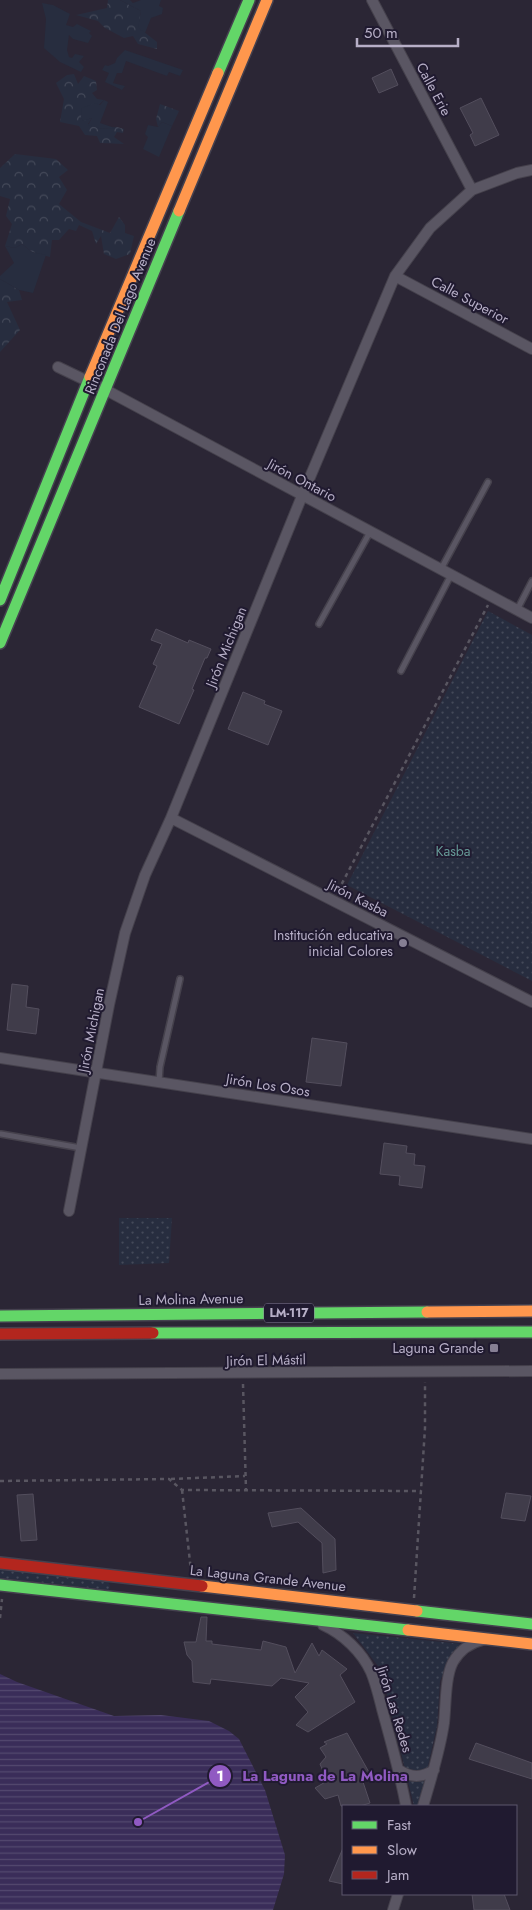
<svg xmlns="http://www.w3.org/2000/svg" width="532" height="1910" viewBox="0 0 532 1910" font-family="Jost,sans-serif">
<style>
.grass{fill:url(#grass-dots)}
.forest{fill:url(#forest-crowns)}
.garden{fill:#272d3f}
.water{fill:url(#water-rules)}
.building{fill:#403c4a;stroke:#534e5d}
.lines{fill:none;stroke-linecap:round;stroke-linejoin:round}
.lane-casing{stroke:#45414c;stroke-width:8}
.street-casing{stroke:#45414c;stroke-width:12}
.fast-casing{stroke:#45414f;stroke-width:14}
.slow-casing{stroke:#45414f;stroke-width:14}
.jam-casing{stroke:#45414f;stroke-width:14}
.path{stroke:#595661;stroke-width:2.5;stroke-dasharray:4 4;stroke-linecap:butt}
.lane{stroke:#5a5663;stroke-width:5}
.street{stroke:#5a5663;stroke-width:10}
.fast{stroke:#63d668;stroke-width:11}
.slow{stroke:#ff974d;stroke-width:11}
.jam{stroke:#b3261e;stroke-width:11}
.poi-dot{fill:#867f94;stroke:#201a30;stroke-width:2}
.labels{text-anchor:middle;stroke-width:4;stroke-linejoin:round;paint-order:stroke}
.shield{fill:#201a30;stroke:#8a829a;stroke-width:1}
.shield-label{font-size:12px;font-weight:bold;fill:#b7afc7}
.street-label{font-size:14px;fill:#b7afc7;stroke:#201a30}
.park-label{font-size:14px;fill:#659996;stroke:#201a30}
.poi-label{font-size:14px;fill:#b7afc7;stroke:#201a30;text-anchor:end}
.leader{fill:none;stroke:#905ac2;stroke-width:2}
.callout-dot{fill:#905ac2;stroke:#201a30;stroke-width:2}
.mark-label{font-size:15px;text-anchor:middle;font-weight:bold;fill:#fff}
.callout-label{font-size:15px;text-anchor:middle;font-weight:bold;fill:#905ac2;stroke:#201a30;stroke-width:4;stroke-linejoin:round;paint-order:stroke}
</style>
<defs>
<pattern id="grass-dots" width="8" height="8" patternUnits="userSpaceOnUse" patternTransform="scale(1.25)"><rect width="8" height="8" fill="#272d3f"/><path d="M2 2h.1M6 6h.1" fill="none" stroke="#444959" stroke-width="1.8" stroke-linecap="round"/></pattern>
<pattern id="forest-crowns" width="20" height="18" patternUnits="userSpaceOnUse" patternTransform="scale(1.25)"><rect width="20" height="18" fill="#272d3f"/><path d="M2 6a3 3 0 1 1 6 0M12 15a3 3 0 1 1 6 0" fill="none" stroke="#444959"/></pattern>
<pattern id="water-rules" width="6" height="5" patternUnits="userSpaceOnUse" patternTransform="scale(1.25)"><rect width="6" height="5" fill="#3a2d59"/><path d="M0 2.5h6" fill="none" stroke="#54496f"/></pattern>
</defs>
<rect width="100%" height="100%" fill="#2b2635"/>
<path class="grass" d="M488 611 532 635V981L347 885Z
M119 1218H172L169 1263 119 1265Z
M0 1569 108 1582 110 1586 109 1590 0 1578Z
M353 1633 462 1644 451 1657 440 1681 437 1726 419 1806H414L381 1670Z"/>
<path class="forest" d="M108 0H120L141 11 139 28 157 42V49L138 44 133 36 124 38 105 28 98 21 76 15 107 8Z
M74 74 78 84 84 76 96 81 97 90 92 93 97 99 104 100 83 120 92 118 88 124 102 129 117 127 124 129 123 133 117 132 114 137 124 144 100 143 97 136 85 135 79 126 60 122 64 99 56 83 67 75Z
M160 104 179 111 172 126 162 122 158 127 156 119Z
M15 154 56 159 68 170 59 177 67 190 59 204 81 222 110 233 119 217 125 225V233L134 236 130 254 116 259 104 254 101 236 96 244 92 231 79 225 76 231 69 229 59 240H52L50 257 32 252 22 244 15 248 5 246 12 224 6 216 10 199 0 196V168Z
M0 279 19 290 22 300 7 302 20 330 0 352Z"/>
<path class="garden" d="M120 0H130L133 3 141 0H161L159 6 163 8 162 14 151 18 145 33 138 28 141 11Z
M42 3 53 5 70 14 66 25 73 27 77 24 91 31 89 33 92 36 88 43 73 39 69 35 67 50 69 57 72 58 75 54 84 56 79 62 84 67 81 72 60 62 44 48 46 19Z
M125 50 183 70 180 76 169 72 167 76 126 61 122 73H117L113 83 125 86 122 90 105 82 109 73 102 70 105 65 108 66 115 63 117 58Z
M104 100 108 102 100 123 115 128 102 129 88 125 92 118 83 121 81 117 82 108 95 103 100 105Z
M162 122 172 126 159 157 143 149 148 137 145 134 148 125 158 127Z
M22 244 32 252 46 255 33 293 19 290 0 279V276L14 263 5 246 15 248Z"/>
<path class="water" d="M0 1674 17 1682 114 1716 161 1715 209 1721 229 1731 239 1739 265 1790 285 1855 284 1874 273 1910H0Z"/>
<path class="building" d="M391 69 398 85 379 93 372 78Z
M481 98 499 135 475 146 470 135 473 133 460 108Z
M156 629 188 643 189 640 211 649 207 658H205L192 689 194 690 179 724 139 707 157 666 153 664 162 644 151 640Z
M243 692 265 701 264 704 282 711 268 745 228 729Z
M12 984 28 986 26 1007 39 1009 36 1034 7 1030Z
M312 1038 347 1043 341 1086 306 1082Z
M384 1143 407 1146 406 1153 415 1154 414 1165 425 1166 422 1188 399 1185 400 1176 380 1174Z
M506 1493 531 1496 525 1521 501 1518Z
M33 1494 37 1540 21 1541 17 1495Z
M301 1508 335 1539 336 1570 323 1573 322 1543 298 1522 272 1527 268 1513Z
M201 1617H207L206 1641H212V1644L261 1650 263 1641 286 1647 295 1673 312 1643 319 1656 322 1650 347 1669 340 1675 355 1702 308 1732 296 1725 308 1712 295 1697 309 1683 281 1678 272 1686 211 1679 210 1684 193 1682 192 1661 187 1655 184 1642H196Z
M347 1733 370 1774 363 1782 370 1803 360 1806H341L338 1795 325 1799 315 1788 327 1781 320 1764 326 1757 320 1748 327 1744 324 1742Z
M476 1743 532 1763V1779L469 1759Z
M343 1848V1884L329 1881Z
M472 1894H504L510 1910H474Z"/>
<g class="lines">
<defs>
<path id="lane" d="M441 569 488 482
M517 610 532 581
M319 624 370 532
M401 671 451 575
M159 1082 160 1067 180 979
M1 1134 81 1148"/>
<path id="street" d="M372 0 472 190
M395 276 532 349
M58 367 106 390 532 618
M171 818 532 1002
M0 1058 532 1139
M69 1211 109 1005 125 933 145 875 171 818 302 496 395 276 430 228 472 190 517 173 532 170
M0 1374 532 1371
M323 1625C343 1634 362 1652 371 1672 376 1684 379 1697 382 1709 391 1742 400 1773 406 1806
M399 1770C411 1778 422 1778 434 1770
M423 1806C431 1779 440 1751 444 1723 446 1706 445 1677 453 1662 460 1650 470 1643 483 1640
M393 1910 398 1894"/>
<path id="fast" d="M218 73 249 0
M0 600 90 377
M0 643 179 211
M0 1316 427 1312
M153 1333 532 1332
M0 1585 408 1630
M417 1611 532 1624"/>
<path id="slow" d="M179 211 267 0
M90 377 218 73
M427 1312 532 1311
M202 1586 417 1611
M408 1630 532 1644"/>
<path id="jam" d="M0 1334 153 1333
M0 1563 202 1586"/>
</defs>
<use href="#lane" class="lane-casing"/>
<use href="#street" class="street-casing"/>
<use href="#fast" class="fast-casing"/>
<use href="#slow" class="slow-casing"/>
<use href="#jam" class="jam-casing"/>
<path class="path" d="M338 891 488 605
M243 1384 246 1490
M171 1479 245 1476
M0 1481 169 1479 182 1490 421 1491
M182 1490 191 1571
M414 1598 425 1428V1382
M0 1618 2 1599"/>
<use href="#lane" class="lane"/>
<use href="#street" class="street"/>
<use href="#fast" class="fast"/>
<use href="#slow" class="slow"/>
<use href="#jam" class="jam"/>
</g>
<g class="poi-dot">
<circle cx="403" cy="943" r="5"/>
<rect x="489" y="1343" width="10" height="10" rx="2.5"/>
</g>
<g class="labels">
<rect class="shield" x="264" y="1303.5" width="50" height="19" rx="4"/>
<g class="shield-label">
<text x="289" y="1317">LM-117</text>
</g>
<g class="street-label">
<text transform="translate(434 89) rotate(62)" y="5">Calle Erie</text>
<text transform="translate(470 300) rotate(28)" y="5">Calle Superior</text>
<text transform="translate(120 316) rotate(-68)" y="5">Rinconada Del Lago Avenue</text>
<text transform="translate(302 480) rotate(28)" y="5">Jirón Ontario</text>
<text transform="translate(226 647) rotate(-68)" y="5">Jirón Michigan</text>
<text transform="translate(358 898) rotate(27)" y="5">Jirón Kasba</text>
<text transform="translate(91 1030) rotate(-79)" y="5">Jirón Michigan</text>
<text transform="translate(268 1085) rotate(9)" y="5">Jirón Los Osos</text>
<text transform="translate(191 1299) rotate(-1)" y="5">La Molina Avenue</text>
<text transform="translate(266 1360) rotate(-1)" y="5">Jirón El Mástil</text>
<text transform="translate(268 1578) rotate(6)" y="5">La Laguna Grande Avenue</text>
<text transform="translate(395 1709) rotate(73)" y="5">Jirón Las Redes</text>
</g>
<g class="park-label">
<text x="453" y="856">Kasba</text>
</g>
<g class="poi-label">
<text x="393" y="940">Institución educativa<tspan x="393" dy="16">inicial Colores</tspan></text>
<text x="484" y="1353">Laguna Grande</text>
</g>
</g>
<path class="leader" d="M138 1822L220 1776"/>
<g class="callout-dot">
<circle cx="138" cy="1822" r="5"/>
<circle cx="220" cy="1776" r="12"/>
</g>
<g class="mark-label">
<text x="220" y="1781">1</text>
</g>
<g class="callout-label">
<text x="325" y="1781">La Laguna de La Molina</text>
</g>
<rect x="342" y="1805" width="175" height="90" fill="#201a30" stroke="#5c566c"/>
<rect x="352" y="1821" width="25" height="8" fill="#63d668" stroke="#5c566c"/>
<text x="387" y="1830" font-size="15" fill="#b7afc7">Fast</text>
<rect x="352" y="1846" width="25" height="8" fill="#ff974d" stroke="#5c566c"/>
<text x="387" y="1855" font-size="15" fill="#b7afc7">Slow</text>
<rect x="352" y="1871" width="25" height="8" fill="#b3261e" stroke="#5c566c"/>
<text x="387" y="1880" font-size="15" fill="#b7afc7">Jam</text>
<path d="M357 38v8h101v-8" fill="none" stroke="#b7afc7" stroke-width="2.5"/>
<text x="364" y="38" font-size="15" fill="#b7afc7" stroke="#201a30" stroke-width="4" paint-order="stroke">50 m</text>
</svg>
